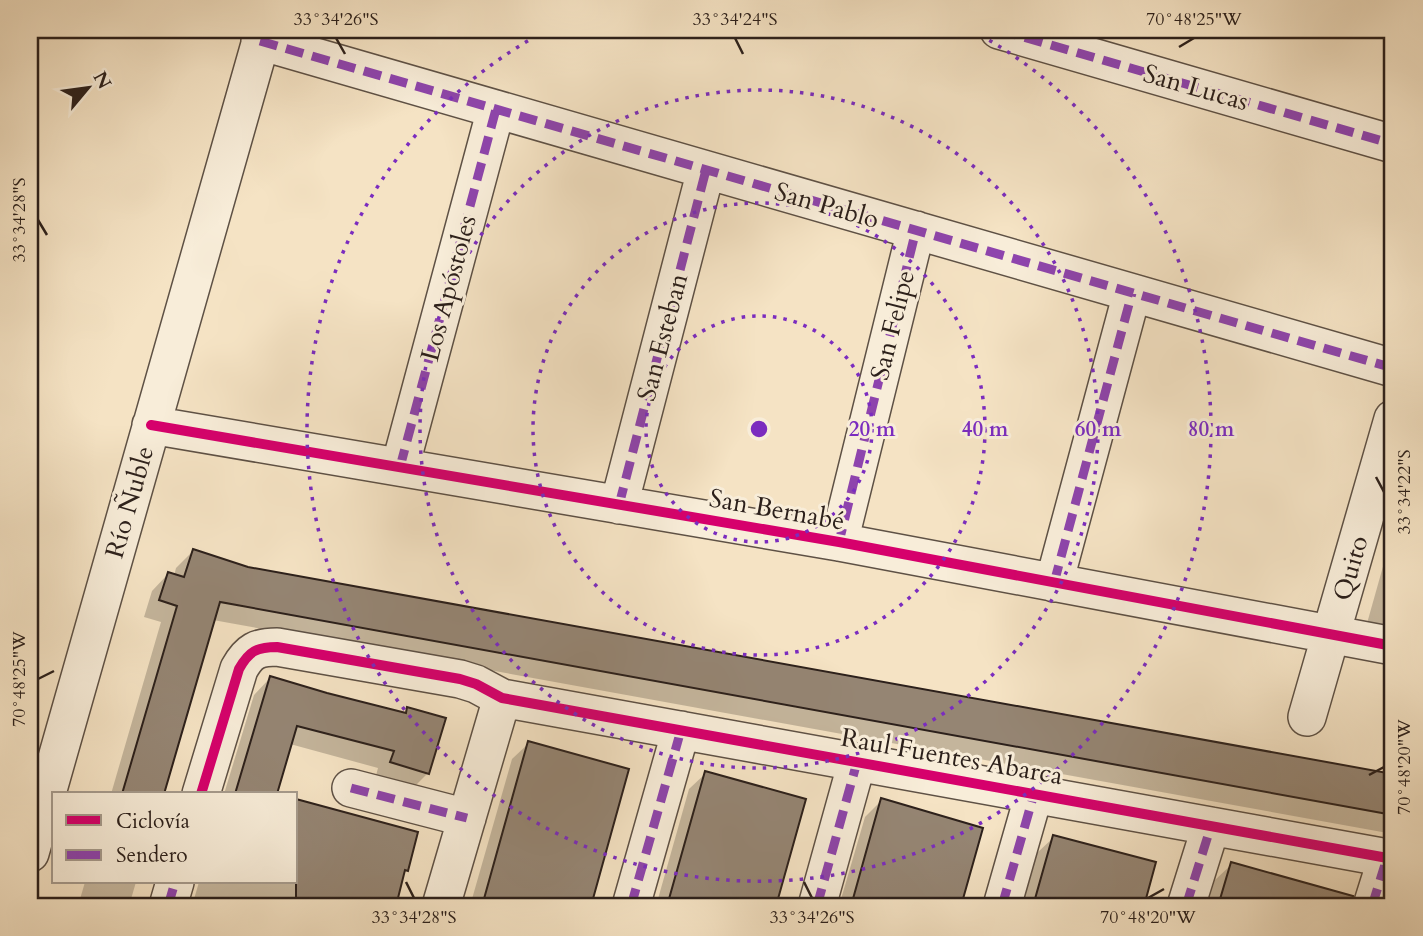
<svg xmlns="http://www.w3.org/2000/svg" width="1423" height="936" viewBox="0 0 1423 936" font-family="Cardo,serif">
<style>
.shadow{fill:#0003}
.building{fill:#958573;stroke:#2c201b;stroke-width:2}
.lines{fill:none;stroke-linecap:round;stroke-linejoin:round}
.minor-casing{stroke:#5e5145;stroke-width:40}
.minor{stroke:#f8edd9;stroke-width:37}
.quiet{stroke:#8e44ad;stroke-width:9;stroke-dasharray:18 9;stroke-linecap:butt}
.cycleway-casing{stroke:#f8edd9;stroke-width:15}
.cycleway{stroke:#d6006c;stroke-width:10}
.ticks{fill:none;stroke:#2c201b;stroke-width:2.5}
.ring{fill:none;stroke:#7b2cbf;stroke-width:3.5;stroke-dasharray:3.5 7}
.labels{text-anchor:middle;stroke-width:6;stroke-linejoin:round;paint-order:stroke}
.street-label{font-size:26px;fill:#2c201b;stroke:#f8edd9}
.centre{fill:#7b2cbf;stroke:#f8edd9;stroke-width:3.5}
.ring-label{font-size:21px;text-anchor:middle;font-weight:bold;fill:#7b2cbf;stroke:#f8edd9;stroke-width:6;stroke-linejoin:round;paint-order:stroke}
.neatline{fill:none;stroke:#2c201b;stroke-width:2.5}
.ticks-label{font-size:18px;text-anchor:middle;fill:#2c201b}
</style>
<rect width="100%" height="100%" fill="#f5e3c4"/>
<filter id="stains"><feTurbulence type="fractalNoise" baseFrequency=".00286" numOctaves="4"/><feColorMatrix values="0 0 0 0 .2 0 0 0 0 .09 0 0 0 0 .02 0 0 0 .5 -.17"/></filter>
<radialGradient id="worn" r=".72"><stop offset=".6" stop-color="#630" stop-opacity="0"/><stop offset="1" stop-color="#630" stop-opacity=".3"/></radialGradient>
<path class="shadow" d="M1393 535V643L1364 634 1391 538Z
M193 551 248 568 1393 776V834L213 620 162 794H111L161 622 144 617 152 591 168 574 174 576 176 568Z
M270 678 403 714 408 709 428 773 411 790 375 779 378 768 290 744 275 794H224L254 695Z
M529 743 606 849 589 906H470L512 759Z
M706 773 804 800 773 906H656L689 789Z
M296 800 416 833 406 870 402 874 394 906H192L199 882H296Z
M882 800 980 830 958 906H839L865 817Z
M1054 837 1154 864 1142 906H1022L1037 853Z
M1232 864 1334 891 1330 906H1207L1215 880Z
M85 882H136L129 906H78Z"/>
<path class="building" d="M193 549 248 567 1393 774V815L220 602 164 794H122L177 606 159 600 168 572 184 577Z
M270 676 327 693 406 713 407 707 446 718 429 774 390 762 394 751 297 726 277 794H235Z
M528 741 629 769 591 906H482Z
M705 771 806 799 776 906H667Z
M881 798 983 828 961 906H851Z
M296 799 418 832 408 871 405 870 396 906H296Z
M1053 835 1156 862 1144 906H1033Z
M1231 862 1353 896 1352 906H1218Z"/>
<g class="lines">
<defs>
<path id="minor" d="M999 30 1393 144
M260 41 1393 368
M151 425 839 542 1393 646
M400 467 496 109
M619 505 706 170
M839 542 916 230
M1054 583 1132 293
M1307 717 1393 419
M351 788 467 818
M201 794 239 669C249 651 257 647 277 647L460 679 476 684 502 698 1393 859
M30 853 264 30
M168 906 175 882
M441 906 502 698
M631 906 681 730
M817 906 857 762
M1002 906 1034 794
M1186 906 1211 826
M1372 906 1387 858"/>
</defs>
<use href="#minor" class="minor-casing"/>
<use href="#minor" class="minor"/>
<path class="quiet" d="M999 30 1393 144
M260 41 1393 368
M400 467 496 109
M619 505 706 170
M835 542H839L916 230
M1054 583 1132 293
M351 788 467 818
M168 906 175 882
M631 906 681 730
M817 906 857 762
M1002 906 1034 794
M1186 906 1211 826
M1372 906 1387 858"/>
<defs>
<path id="cycleway" d="M151 425 839 542 1393 646
M201 794 239 669C249 651 257 647 277 647L460 679 476 684 502 698 1393 859"/>
</defs>
<use href="#cycleway" class="cycleway-casing"/>
<use href="#cycleway" class="cycleway"/>
</g>
<path class="ticks" d="M336 38 345 54M735 38 743 54M1179 47 1194 38M38 220 47 235M1376 477 1384 492M38 679 54 671M1369 775 1384 767M406 882 414 898M804 882 812 898M1148 898 1164 889"/>
<g class="ring">
<circle cx="759" cy="429" r="113"/>
<circle cx="759" cy="429" r="226"/>
<circle cx="759" cy="429" r="339"/>
<path d="M971 30A452 452 0 1 1 547 30"/>
</g>
<g class="labels">
<g class="street-label">
<text transform="translate(1196 87) rotate(16)" y="9">San Lucas</text>
<text transform="translate(827 205) rotate(16)" y="9">San Pablo</text>
<text transform="translate(448 288) rotate(-75)" y="9">Los Apóstoles</text>
<text transform="translate(892 325) rotate(-76)" y="9">San Felipe</text>
<text transform="translate(662 337) rotate(-75)" y="9">San Esteban</text>
<text transform="translate(129 502) rotate(-74)" y="9">Río Ñuble</text>
<text transform="translate(777 509) rotate(10)" y="9">San Bernabé</text>
<text transform="translate(1350 568) rotate(-74)" y="9">Quito</text>
<text transform="translate(952 756) rotate(10)" y="9">Raul Fuentes Abarca</text>
</g>
</g>
<circle cx="759" cy="429" r="10" class="centre"/>
<g class="ring-label">
<text x="872" y="436">20 m</text>
<text x="985" y="436">40 m</text>
<text x="1098" y="436">60 m</text>
<text x="1211" y="436">80 m</text>
</g>
<rect width="1423" height="936" fill="none" stroke="#f5e3c4" stroke-width="77"/>
<rect x="52" y="792" width="245" height="91" fill="#f8edd9" stroke="#a69b8d" stroke-width="2"/>
<rect x="66" y="815" width="35" height="10" fill="#d6006c" stroke="#a69b8d" stroke-width="2"/>
<text x="116" y="828" font-size="21" fill="#2c201b">Ciclovía</text>
<rect x="66" y="850" width="35" height="10" fill="#8e44ad" stroke="#a69b8d" stroke-width="2"/>
<text x="116" y="862" font-size="21" fill="#2c201b">Sendero</text>
<g transform="translate(88 88) rotate(61)" stroke="#f8edd9" stroke-width="5" paint-order="stroke">
<path d="M0-5L12 26L0 18L-12 26Z" fill="#2c201b"/>
<text y="-10" font-size="19" font-weight="bold" text-anchor="middle" fill="#2c201b">N</text>
</g>
<rect x="38" y="38" width="1346" height="860" class="neatline"/>
<g class="ticks-label">
<text x="336" y="25">33°34'26"S</text>
<text x="735" y="25">33°34'24"S</text>
<text x="1194" y="25">70°48'25"W</text>
<text transform="translate(19 220) rotate(-90)" y="6">33°34'28"S</text>
<text transform="translate(1404 492) rotate(-90)" y="6">33°34'22"S</text>
<text transform="translate(19 679) rotate(-90)" y="6">70°48'25"W</text>
<text transform="translate(1404 767) rotate(-90)" y="6">70°48'20"W</text>
<text x="414" y="923">33°34'28"S</text>
<text x="812" y="923">33°34'26"S</text>
<text x="1148" y="923">70°48'20"W</text>
</g>
<rect width="100%" height="100%" filter="url(#stains)"/>
<rect width="100%" height="100%" fill="url(#worn)"/>
</svg>
